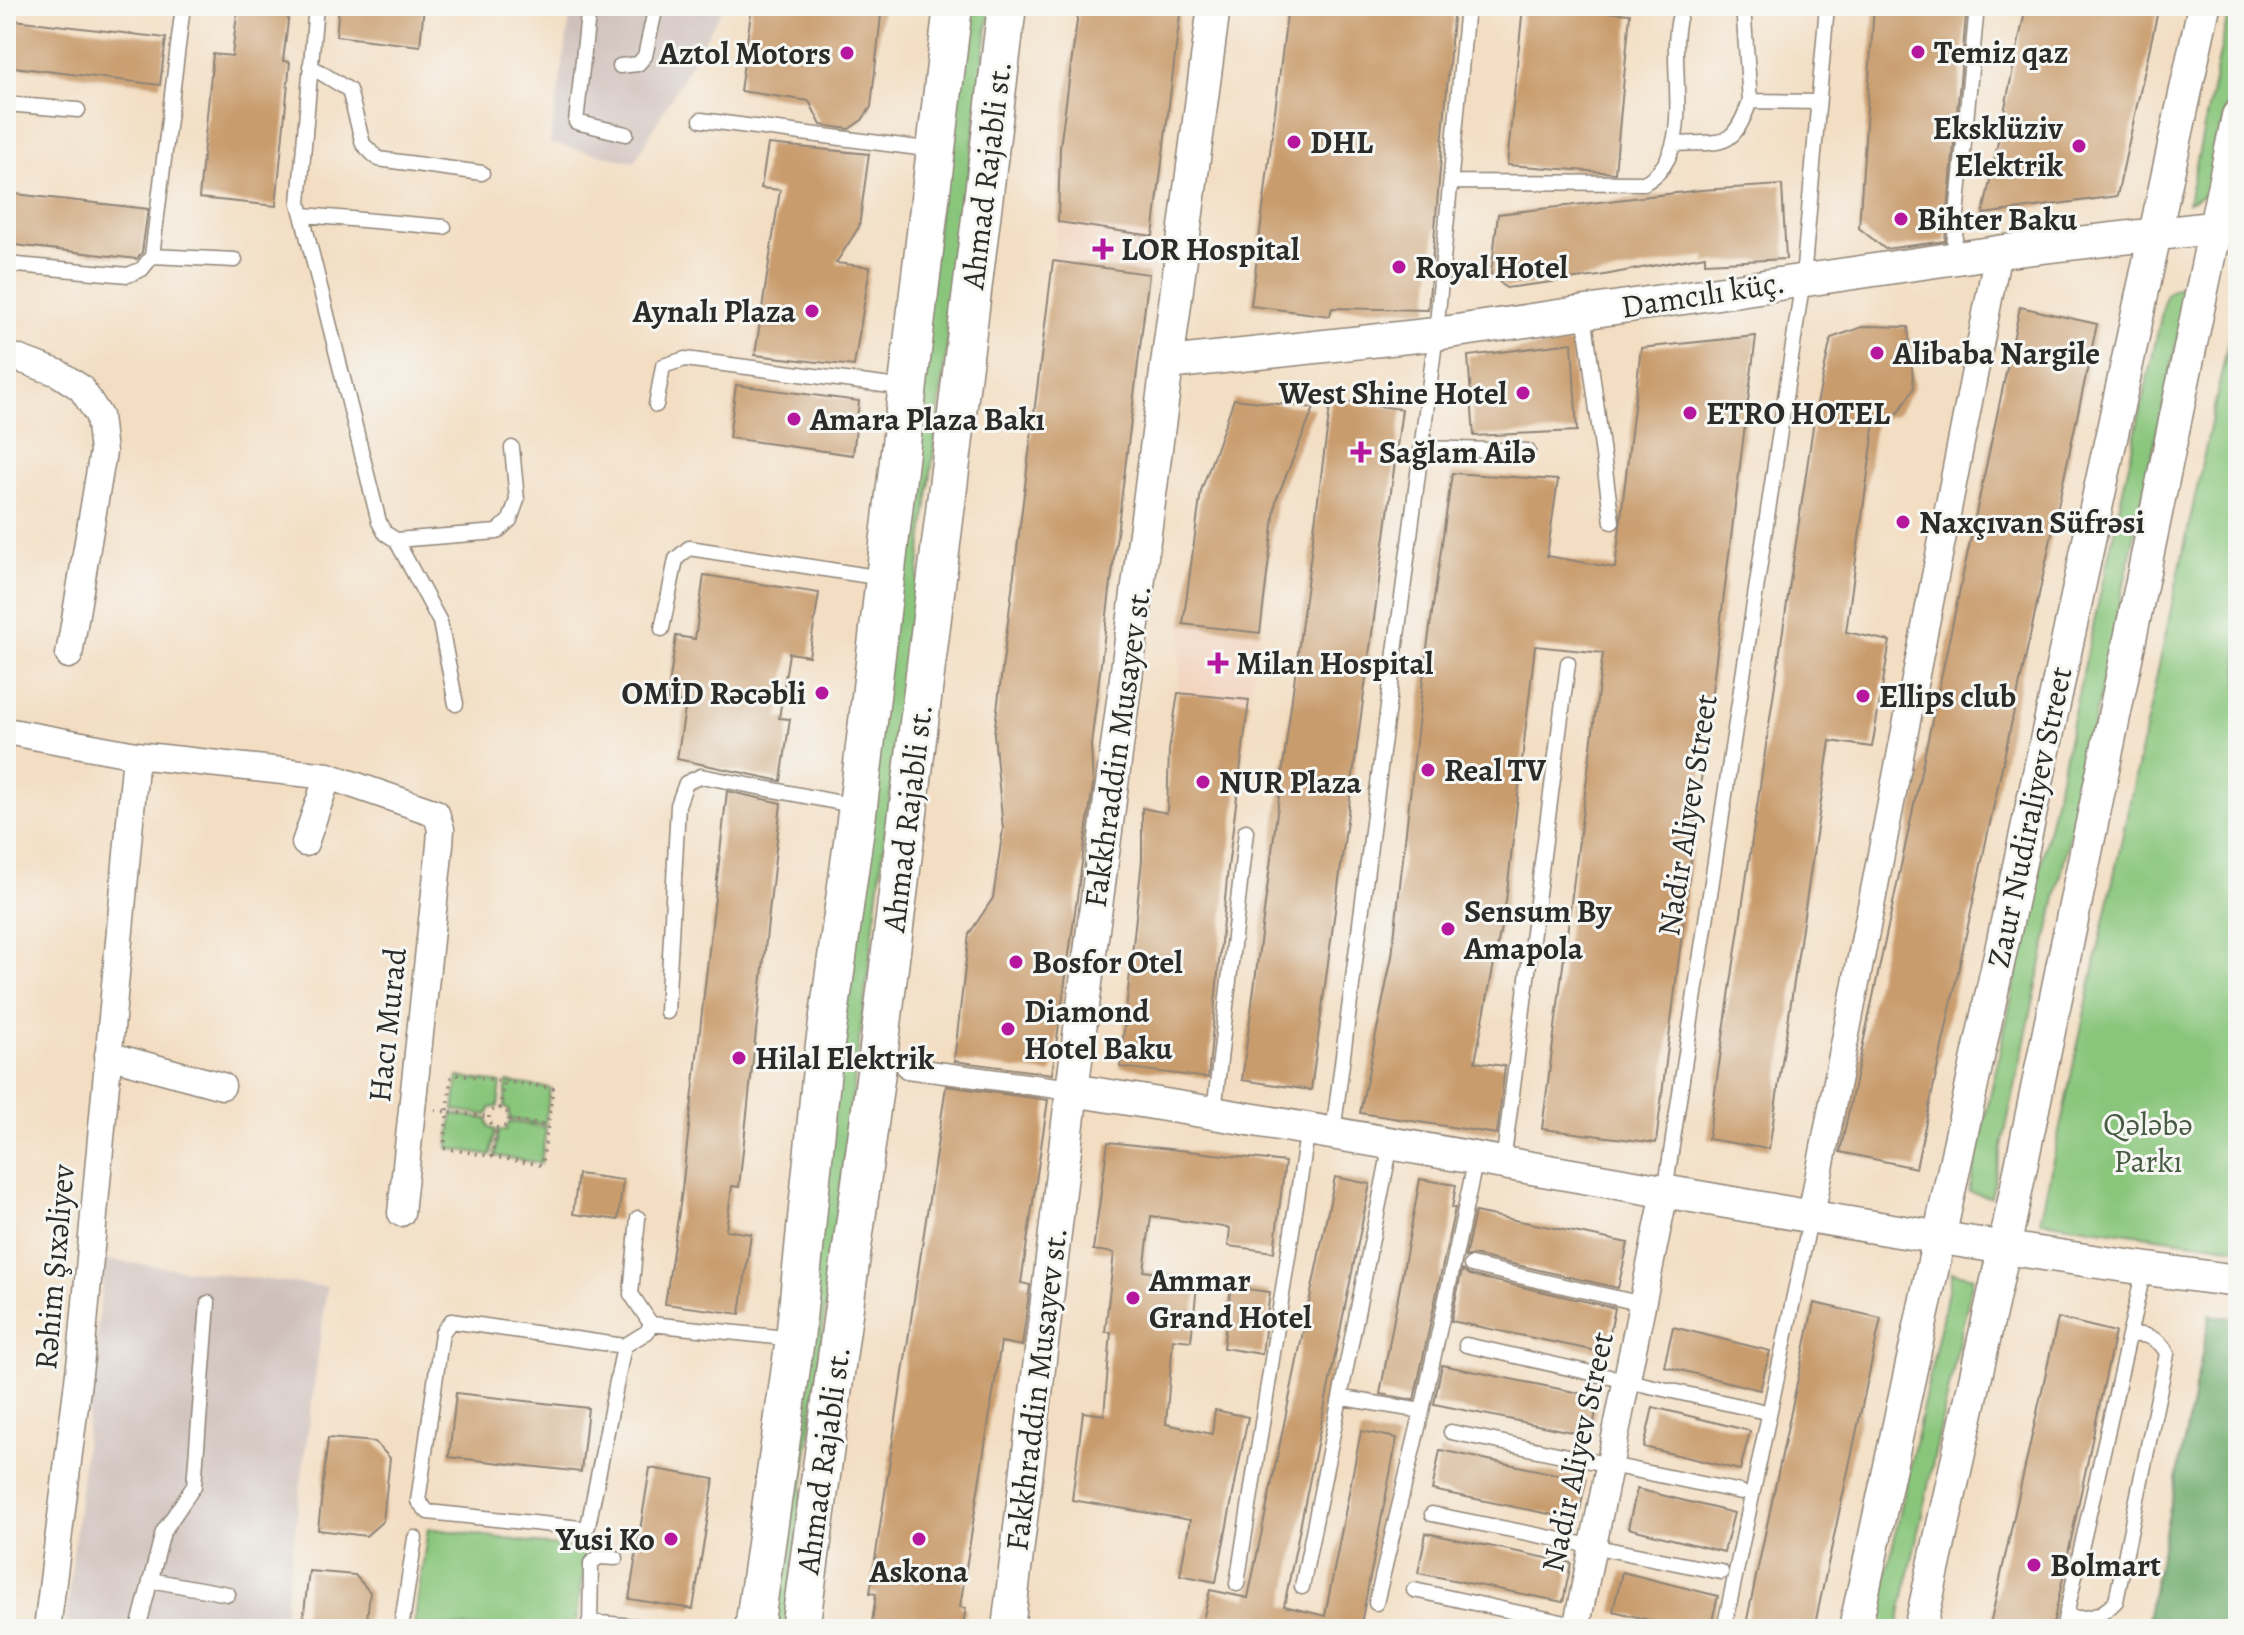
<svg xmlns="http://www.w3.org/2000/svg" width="2244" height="1635" viewBox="0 0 2244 1635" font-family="Alegreya,serif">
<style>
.built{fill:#f3d4bf}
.industrial{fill:#cfc0bb}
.green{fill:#89c67c;stroke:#5a7854;stroke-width:2}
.forest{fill:#6eab6c;stroke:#4c6b4c;stroke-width:2}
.building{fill:#c99c6d}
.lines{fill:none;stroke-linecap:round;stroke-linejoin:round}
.service-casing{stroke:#8f8477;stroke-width:17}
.pedestrian-casing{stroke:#8f8477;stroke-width:23}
.minor-casing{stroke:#8f8477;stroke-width:29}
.tertiary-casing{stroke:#8f8477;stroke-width:35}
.secondary-casing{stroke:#8f8477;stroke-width:41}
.path{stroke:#8f8477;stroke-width:4;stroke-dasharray:2 6;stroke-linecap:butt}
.service{stroke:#fff;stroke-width:14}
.pedestrian{stroke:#fff;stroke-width:20}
.minor{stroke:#fff;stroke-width:26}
.tertiary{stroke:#fff;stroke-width:32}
.secondary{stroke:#fff;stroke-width:38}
.poi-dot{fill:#b5179e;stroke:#f6f6f2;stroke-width:3}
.labels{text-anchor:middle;stroke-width:6;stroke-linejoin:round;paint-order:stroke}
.poi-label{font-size:32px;font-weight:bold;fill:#2b2b2b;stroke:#f6f6f2;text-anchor:start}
.street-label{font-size:32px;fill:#2b2b2b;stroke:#f6f6f2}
.park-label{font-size:32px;fill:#475a43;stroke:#f6f6f2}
</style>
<rect width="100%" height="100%" fill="#f6f6f2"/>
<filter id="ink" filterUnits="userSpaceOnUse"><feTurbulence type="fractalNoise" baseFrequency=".0125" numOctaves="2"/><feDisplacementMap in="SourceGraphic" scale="16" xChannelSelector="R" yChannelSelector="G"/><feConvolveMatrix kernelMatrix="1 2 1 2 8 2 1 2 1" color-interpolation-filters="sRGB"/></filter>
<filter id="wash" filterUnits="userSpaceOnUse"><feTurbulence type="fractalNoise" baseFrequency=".006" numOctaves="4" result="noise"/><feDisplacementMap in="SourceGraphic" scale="32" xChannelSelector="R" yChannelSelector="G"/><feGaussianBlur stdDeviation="1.8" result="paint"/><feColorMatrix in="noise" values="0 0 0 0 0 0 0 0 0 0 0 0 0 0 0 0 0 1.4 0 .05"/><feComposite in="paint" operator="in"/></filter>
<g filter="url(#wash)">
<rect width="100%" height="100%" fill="#f3dec3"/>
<path class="built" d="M1058 222 1153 236 1149 274 1053 261Z
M1183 624 1260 633 1249 700 1178 693Z"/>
<path class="industrial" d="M572 6H724L634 162 550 143Z
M105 1260 327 1287 282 1629H65Z"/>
<path class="green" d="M964 6H990L785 1629H767Z
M2230 6H2238V53L2208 194 2188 202Z
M2190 280 1991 1197 1969 1192 2166 294Z
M2238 296V1248L2040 1221Z
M458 1077 501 1083 498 1107 490 1108 488 1115 454 1110Z
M507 1082 550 1088 545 1124 510 1119 509 1110 504 1107Z
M453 1114 487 1119 489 1127 495 1130 491 1155 448 1148Z
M509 1122 546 1127 541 1163 495 1156 498 1130H506Z
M1952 1272 1973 1277 1897 1629H1875Z
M428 1528 586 1550 575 1629 414 1626Z"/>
<path class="forest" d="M2210 1315 2238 1319V1629H2145Z"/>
<g id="blocks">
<path class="building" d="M238 6H290L283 61 290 62 276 206 199 198 213 54 232 56Z
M339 6H424L420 46 336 36Z
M752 6H882L871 107 862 120 849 129 821 125 809 101 740 91Z
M1079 6H1181L1153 236 1058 222 1060 147Z
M1288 6H1454L1428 310 1332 308 1330 316 1251 306Z
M1523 6 1630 14 1615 173 1507 165Z
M1874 6H1967L1945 241 1885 249 1859 228Z
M2026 6H2159L2117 196 1983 214Z
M6 19 166 38 160 85 6 66Z
M768 144 869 154 859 227 836 263 870 267 854 366 755 355 780 190 761 188Z
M1782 185 1786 259 1705 263V256L1599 276 1506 288 1491 274 1498 214 1701 190Z
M6 193 148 209 142 252 137 259 6 244Z
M1053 261 1149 274 1091 745 1093 785 1052 1074 954 1061 969 934 993 898 1003 829 994 734Z
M2020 307 2097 324 1916 1168 1840 1152Z
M1865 326 1908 327 1914 388 1898 413 1875 422 1846 632 1890 641 1872 747 1830 741 1769 1149 1708 1139 1815 413 1831 338Z
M1756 336 1656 1143 1542 1129 1603 653 1535 646 1506 901 1475 1062 1505 1066 1497 1134 1360 1113 1392 956 1425 662 1452 473 1558 480 1547 556 1615 568 1641 348Z
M1572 343 1577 431 1474 436 1468 356Z
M736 385 859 401 853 455 729 438Z
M1234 399 1314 408 1276 500 1260 633 1183 624 1201 491Z
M1331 400 1402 409 1311 1090 1242 1080Z
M704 575 819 593 809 656 789 653 779 718 790 719 781 781 677 759 686 703 667 700 676 636 695 639Z
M1178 693 1249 700 1228 868 1208 1078 1120 1067 1142 860V808L1167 813 1169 750Z
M727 791 781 803 739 1187 732 1186 726 1230 751 1234 740 1314 665 1304 681 1198Z
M946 1086 1048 1100 1021 1283 1030 1285 1023 1339 1022 1346 1001 1342 960 1607 966 1608 962 1629H871L876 1594 870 1593Z
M1108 1142 1285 1162 1274 1252 1228 1246 1230 1228 1151 1216 1144 1271 1198 1277 1191 1341 1173 1339 1166 1424 1212 1434 1215 1410 1248 1417 1216 1582 1180 1575 1190 1520 1072 1500 1083 1412 1104 1415 1111 1332H1105L1114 1253 1093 1250Z
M578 1174 623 1180 618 1220 573 1214Z
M1335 1177 1370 1184 1284 1606 1325 1616 1361 1431 1397 1438 1360 1629H1201L1210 1590 1248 1598Z
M1420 1179 1456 1185 1452 1208H1455L1414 1400 1380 1394Z
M1475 1212 1628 1243 1618 1288 1473 1255 1465 1257Z
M1462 1270 1469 1275 1615 1308 1606 1353 1451 1321Z
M1231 1287 1270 1292 1262 1354 1223 1348Z
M1814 1303 1881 1318 1814 1629H1745Z
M2058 1318 2115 1332 2052 1629H1989Z
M1673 1327 1770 1351 1760 1390 1664 1366Z
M1442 1365 1599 1397 1591 1436 1434 1404Z
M456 1393 588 1408 581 1472 449 1457Z
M1653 1407 1750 1431 1740 1470 1644 1447Z
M328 1438 375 1442 390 1458 383 1521 366 1536 318 1530Z
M1440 1450 1586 1480 1578 1520 1432 1490Z
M650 1468 714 1479 693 1609 629 1599Z
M1637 1489 1734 1513 1724 1552 1628 1528Z
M1426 1533 1571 1563 1563 1602 1418 1573Z
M309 1571 355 1575 370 1592 366 1629H302Z
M1622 1572 1718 1596 1710 1629H1686L1613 1611Z"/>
</g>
</g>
<g filter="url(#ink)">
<use href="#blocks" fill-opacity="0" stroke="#8f8477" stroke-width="2"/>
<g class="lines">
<defs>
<path id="service" d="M316 6 299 203 379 522 385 533 396 540 497 532 510 520 517 500 512 448
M589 6 576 122 626 134
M1743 6 1750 101 1818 102
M310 66 349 90 363 144 378 159 482 173
M620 66 638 64 645 56 656 6
M6 104 78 110
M701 120 934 150
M1674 144C1723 141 1732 151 1750 101
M1452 182 1644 183C1703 151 1661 56 1683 6
M304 215 444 227
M152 256 235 260
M1953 258 1977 6
M6 264 128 275 142 269 152 256 183 6
M1584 313 1612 522
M656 405 663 366 685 359 906 388
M1421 448 1528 451
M396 540 440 622 456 704
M662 629 676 559 689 548 882 578
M667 1012 678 805 686 783 701 776 857 806
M1214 1112 1246 831
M1333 1133 1436 334 1467 6
M1503 1163 1568 663
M1665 1192 1803 279 1827 6
M638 1218 631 1294 651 1324
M1471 1265 1643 1304
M2129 1336 2144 1269
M1466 1345 1762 1411
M624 1346 588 1526 581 1528 428 1512 418 1501 442 1333 451 1321 624 1346 647 1332 651 1324 795 1339
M1343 1398 1422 1411 1476 1158
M1451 1432 1741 1492
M1432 1514 1721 1572
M150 1580 228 1594
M1237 1584 1308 1128
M1302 1587 1391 1144
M1414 1590 1593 1629
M1376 1603 1422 1411
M589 1622 667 1629
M138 1629 163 1532 194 1486 208 1303
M401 1629 415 1538
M590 1629 591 1563 599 1557 616 1558
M1724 1629 1811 1215
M2063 1629 2129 1336C2144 1332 2161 1339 2167 1354L2116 1601C2102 1617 2087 1620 2066 1617"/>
<path id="pedestrian" d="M907 1068 1072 1090"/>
<path id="minor" d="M6 354 58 373 81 388 99 416 103 452 69 655
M6 731 136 755 328 776 436 813 441 829 440 845 401 1213
M305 843 328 776
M108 1055 222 1086
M1811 1215 1998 252
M47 1629 81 1357 136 755
M1576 1629 1665 1192"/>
<path id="tertiary" d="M1168 363 1436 334 1998 252 2238 225
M1072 1090C1461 1151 1847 1231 2238 1281
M1008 1629 1072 1090 1214 6
M1855 1629 2204 6
M1920 1629 2004 1249 2238 116"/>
<path id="secondary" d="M754 1629 795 1339 823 1059 858 806 953 6
M800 1629 877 1065 1007 6"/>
</defs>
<use href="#service" class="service-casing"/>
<use href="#pedestrian" class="pedestrian-casing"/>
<use href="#minor" class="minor-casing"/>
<use href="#tertiary" class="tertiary-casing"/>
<use href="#secondary" class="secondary-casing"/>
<path class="path" d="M457 1075 553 1088 542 1165 444 1148 451 1078Z
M489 1118a10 10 0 1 1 20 0a10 10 0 1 1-20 0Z
M500 1109 504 1081
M435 1110 489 1117
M509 1120 549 1126
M492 1157 497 1128"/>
<use href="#service" class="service"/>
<use href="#pedestrian" class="pedestrian"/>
<use href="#minor" class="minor"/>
<use href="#tertiary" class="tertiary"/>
<use href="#secondary" class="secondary"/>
</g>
</g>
<g class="poi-dot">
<circle cx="1918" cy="52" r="8"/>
<circle cx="847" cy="53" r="8"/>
<circle cx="1294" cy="142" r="8"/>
<circle cx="2079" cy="146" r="8"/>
<circle cx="1901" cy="219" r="8"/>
<path d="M1099 237h8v8h8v8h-8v8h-8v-8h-8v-8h8z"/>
<circle cx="1399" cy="267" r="8"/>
<circle cx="812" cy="311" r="8"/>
<circle cx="1877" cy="353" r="8"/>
<circle cx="1523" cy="393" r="8"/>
<circle cx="1690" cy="413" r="8"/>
<circle cx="794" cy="419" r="8"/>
<path d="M1357 440h8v8h8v8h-8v8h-8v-8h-8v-8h8z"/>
<circle cx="1903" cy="522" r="8"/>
<path d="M1214 651h8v8h8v8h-8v8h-8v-8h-8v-8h8z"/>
<circle cx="822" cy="693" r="8"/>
<circle cx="1863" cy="696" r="8"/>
<circle cx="1428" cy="770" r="8"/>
<circle cx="1203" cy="782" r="8"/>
<circle cx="1448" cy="929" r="8"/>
<circle cx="1016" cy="962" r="8"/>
<circle cx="1008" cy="1029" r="8"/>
<circle cx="739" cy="1058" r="8"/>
<circle cx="1133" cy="1298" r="8"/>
<circle cx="671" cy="1539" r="8"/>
<circle cx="919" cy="1539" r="8"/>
<circle cx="2034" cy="1565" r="8"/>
</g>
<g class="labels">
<g class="poi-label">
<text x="1934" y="63">Temiz qaz</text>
<text x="831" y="64" text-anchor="end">Aztol Motors</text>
<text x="2063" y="139" text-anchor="end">Eksklüziv<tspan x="2063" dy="37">Elektrik</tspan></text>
<text x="1310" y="153">DHL</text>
<text x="1917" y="230">Bihter Baku</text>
<text x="1121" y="260">LOR Hospital</text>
<text x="1415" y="278">Royal Hotel</text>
<text x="796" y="322" text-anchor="end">Aynalı Plaza</text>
<text x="1893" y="364">Alibaba Nargile</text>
<text x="1507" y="404" text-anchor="end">West Shine Hotel</text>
<text x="1706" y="424">ETRO HOTEL</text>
<text x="810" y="430">Amara Plaza Bakı</text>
<text x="1379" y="463">Sağlam Ailə</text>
<text x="1919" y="533">Naxçıvan Süfrəsi</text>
<text x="1236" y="674">Milan Hospital</text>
<text x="806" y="704" text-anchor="end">OMİD Rəcəbli</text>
<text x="1879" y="707">Ellips club</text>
<text x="1444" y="781">Real TV</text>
<text x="1219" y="793">NUR Plaza</text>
<text x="1464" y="922">Sensum By<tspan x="1464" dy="37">Amapola</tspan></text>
<text x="1032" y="973">Bosfor Otel</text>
<text x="1024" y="1022">Diamond<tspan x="1024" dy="37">Hotel Baku</tspan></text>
<text x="755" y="1069">Hilal Elektrik</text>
<text x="1149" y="1291">Ammar<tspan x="1149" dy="37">Grand Hotel</tspan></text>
<text x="655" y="1550" text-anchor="end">Yusi Ko</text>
<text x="2050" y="1576">Bolmart</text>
<text x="919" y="1582" text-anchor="middle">Askona</text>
</g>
<g class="street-label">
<text transform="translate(986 175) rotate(-83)" y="11">Ahmad Rajabli st.</text>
<text transform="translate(1703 294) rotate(-9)" y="11">Damcılı küç.</text>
<text transform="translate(1117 746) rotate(-82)" y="11">Fakkhraddin Musayev st.</text>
<text transform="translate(1687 815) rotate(-81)" y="11">Nadir Aliyev Street</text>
<text transform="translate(2029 817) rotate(-78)" y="11">Zaur Nudiraliyev Street</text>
<text transform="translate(907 818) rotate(-83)" y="11">Ahmad Rajabli st.</text>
<text transform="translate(387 1025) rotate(-84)" y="11">Hacı Murad</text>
<text transform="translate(54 1267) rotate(-85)" y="11">Rəhim Şıxəliyev</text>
<text transform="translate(1036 1389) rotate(-83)" y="11">Fakkhraddin Musayev st.</text>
<text transform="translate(1577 1452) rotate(-78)" y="11">Nadir Aliyev Street</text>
<text transform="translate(823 1460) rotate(-82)" y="11">Ahmad Rajabli st.</text>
</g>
<g class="park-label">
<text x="2148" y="1135">Qələbə<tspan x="2148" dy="37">Parkı</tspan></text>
</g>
</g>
<rect width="2244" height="1635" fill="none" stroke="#f6f6f2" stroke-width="32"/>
</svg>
